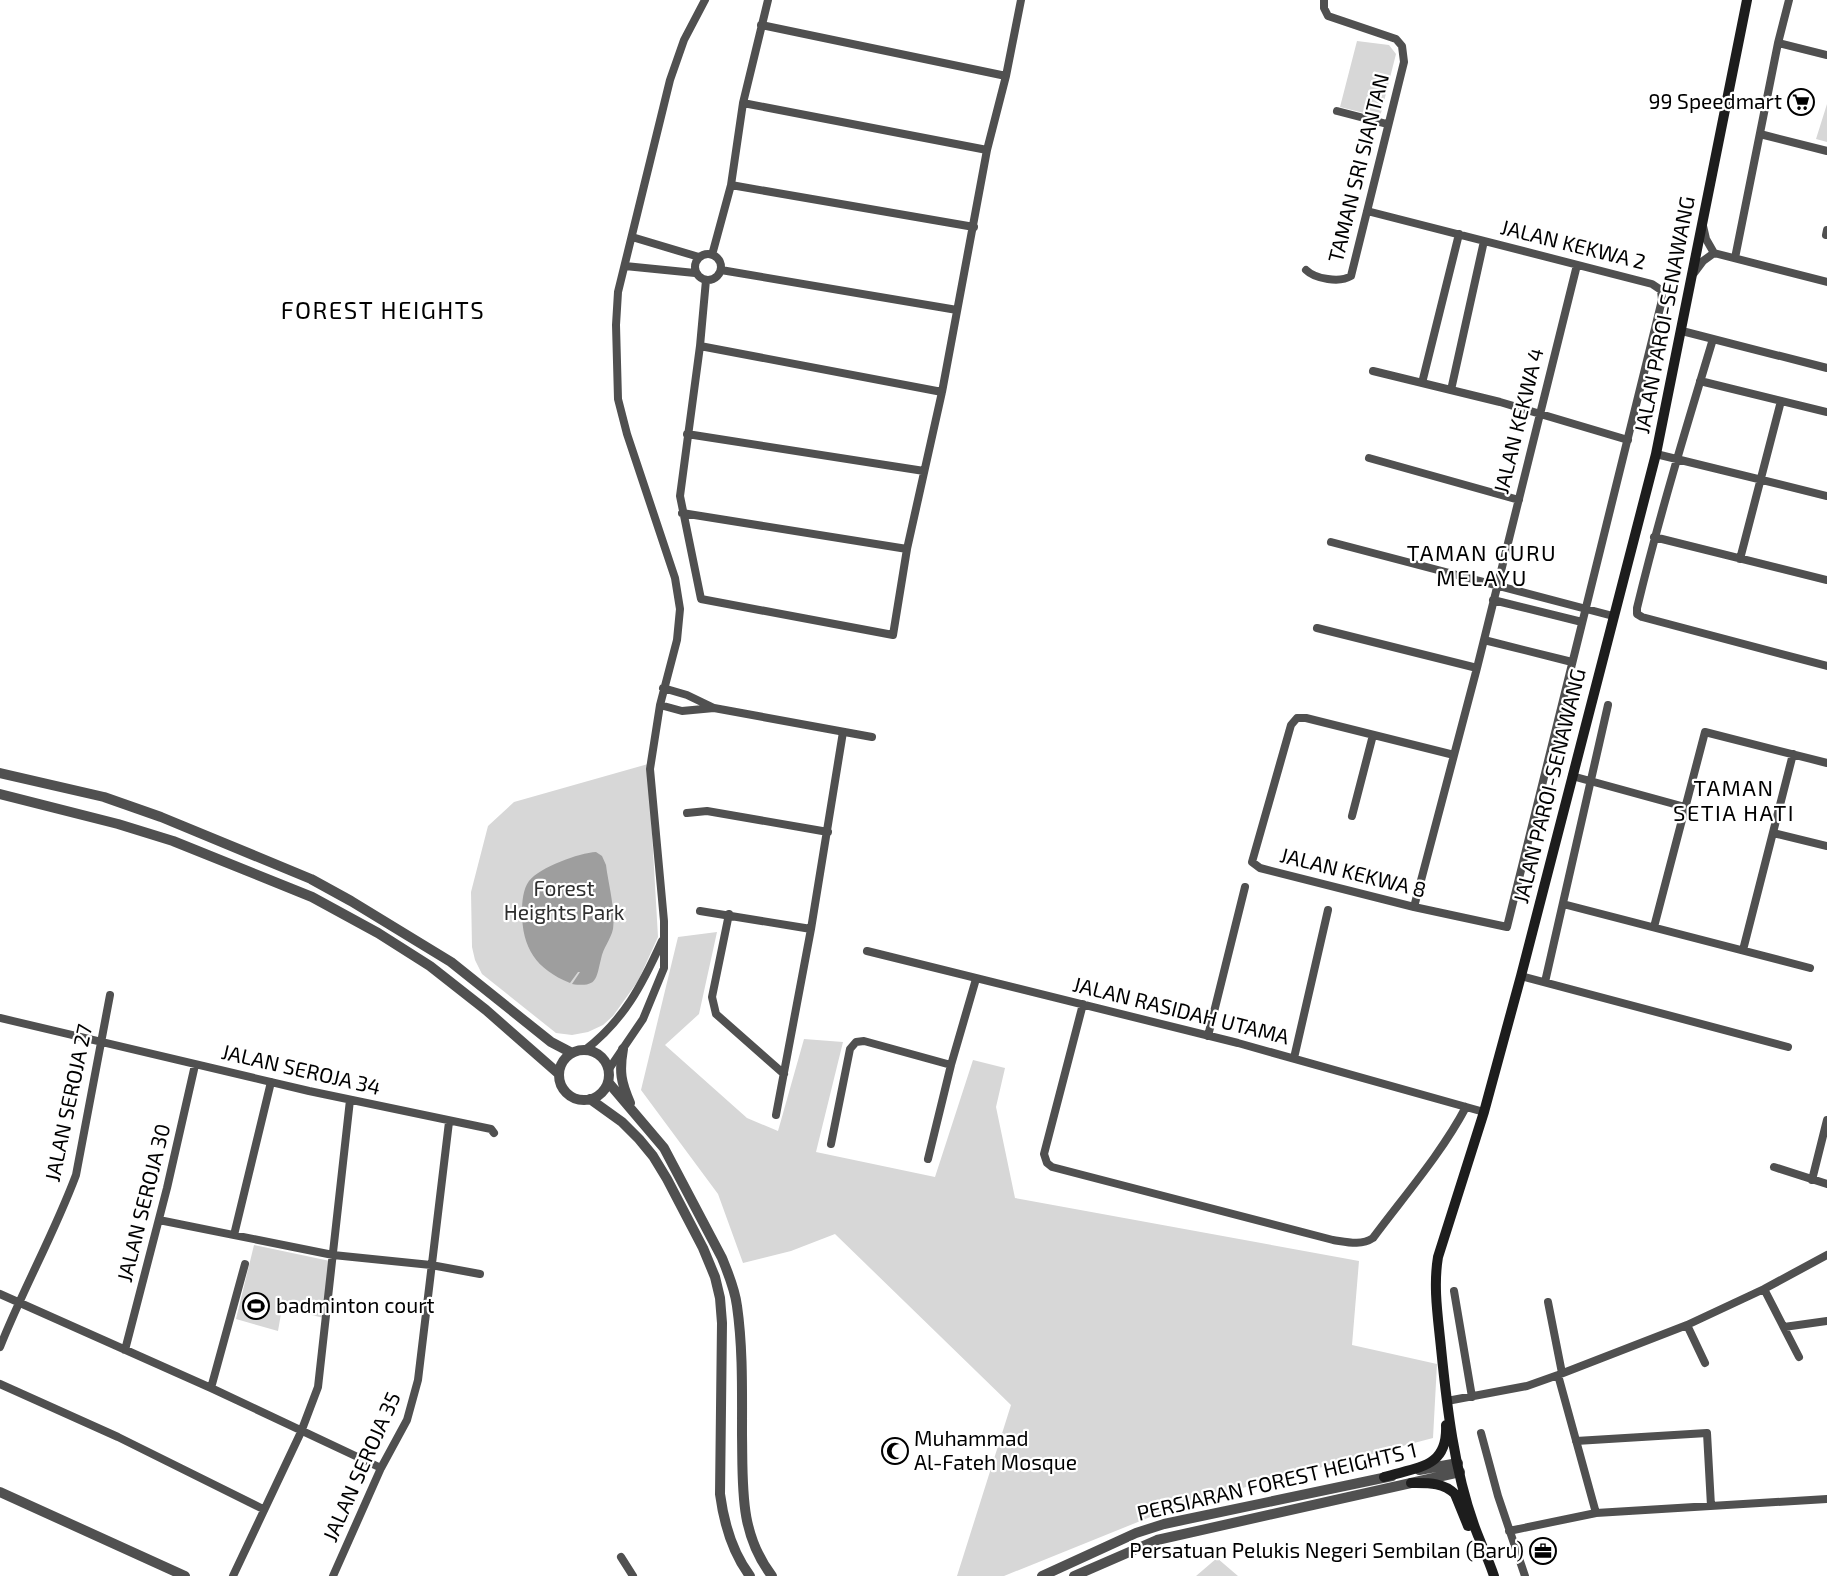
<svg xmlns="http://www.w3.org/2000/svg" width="1827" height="1576" viewBox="0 0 1827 1576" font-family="'Exo 2',sans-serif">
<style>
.green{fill:#d7d7d7}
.water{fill:#9e9e9e}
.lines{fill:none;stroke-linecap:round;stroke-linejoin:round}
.minor{stroke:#505050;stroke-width:8}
.tertiary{stroke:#505050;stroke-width:10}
.secondary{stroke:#1d1d1d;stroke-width:10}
.labels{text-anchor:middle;stroke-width:4.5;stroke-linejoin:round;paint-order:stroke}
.poi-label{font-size:21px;fill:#000;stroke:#fff;text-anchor:end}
.street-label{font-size:21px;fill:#000;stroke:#fff}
.park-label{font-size:21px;fill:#2e2e2e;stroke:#fff}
.neighbourhood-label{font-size:22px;letter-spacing:1.5px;fill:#000;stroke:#fff}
.quarter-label{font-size:24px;letter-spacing:1.5px;fill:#000;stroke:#fff}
</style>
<rect width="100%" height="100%" fill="#fff"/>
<path class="green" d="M1357 41 1389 45 1396 54 1380 117 1340 107Z
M1827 104V142L1816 139Z
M648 764 658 937 638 981 613 1016 603 1025 588 1032 572 1035 556 1033 482 974 475 960 472 947 471 892 488 826 514 802Z
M717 932 699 1014 665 1045 747 1118 778 1131 804 1039 843 1042 816 1152 935 1177 973 1060 1005 1068 996 1107 1015 1198 1359 1261 1352 1345 1437 1364 1433 1438 1185 1503 1004 1576H957L1011 1405 835 1234 791 1251 743 1263 718 1194 641 1090 678 937Z
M254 1245 330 1261 324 1318 282 1308 278 1331 236 1319Z
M1217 1558 1238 1576H1196Z"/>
<path class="water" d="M596 852 602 856 606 865C608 882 616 912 613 929 611 939 603 948 601 959 596 978 598 988 572 984L580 972H578L570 983C536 969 522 948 522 912 522 902 523 889 529 881 540 867 579 853 596 852Z"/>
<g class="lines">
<path class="minor" d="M761 25 1006 76
M1778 43 1827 55
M743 103 987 150
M1337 111 1387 124
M1760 134 1827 151
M731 185 974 227
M1367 211 1652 284 1661 290 1662 300 1507 927 1414 907 1260 868 1252 862 1291 725 1297 718H1306L1454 755
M1703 226 1706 239 1714 253 1827 282
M1826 235 1827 230
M632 237 699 257
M695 267a13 13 0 1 1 26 0a13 13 0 1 1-26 0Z
M712 255 731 185 743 103 768 0
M1735 258 1778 43 1789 0
M625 266 695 273
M721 270 957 310
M1306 270C1315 279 1340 283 1351 276L1404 62 1402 46 1396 39 1328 16 1324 8V0
M1694 273 1703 261 1714 253
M706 280 700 346 680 496 701 599 893 635 907 549 942 392 987 150 1006 76 1021 0
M1682 331 1827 368
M1713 339C1686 428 1659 517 1637 608V614L1642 617 1827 666
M700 346 942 392
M1373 371 1500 402 1628 440
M1700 381 1827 412
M1422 383 1459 234
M1451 390 1484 241
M687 434 924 471
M1656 454 1827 496
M1369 458 1519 500
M682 513 907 549
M1654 537 1827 580
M1331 542 1613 616
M1740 559 1781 401
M1493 600 1582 622
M1317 628 1477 668
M1484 640 1572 662
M663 688 687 695 714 708 872 737
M660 705 682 711 714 708
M1572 776 1685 807
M687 813 707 811 828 832
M1352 816 1373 735
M1773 833 1827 846
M1563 904 1810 968
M1414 907 1477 668 1577 265
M700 911 811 929
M729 914 712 997 716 1014 784 1074
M1654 927 1705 732 1827 763
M1743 950 1793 754
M867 951 1238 1043 1484 1112
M1521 976 1788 1047
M1545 982 1608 705
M1083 1004 1044 1154 1047 1163 1052 1167 1333 1240C1347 1242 1361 1246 1373 1238 1405 1195 1441 1154 1466 1107
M0 1018 309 1091 491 1129 494 1133
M1208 1036 1245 887
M585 1050C624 1020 642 985 662 941
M1294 1058 1328 910
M609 1069 643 1019 664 968V921L650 769 660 705 677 640 680 609 675 578 627 434 618 399 616 325 618 292 670 80 684 40 705 0
M776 1115 811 929 843 732
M831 1144 850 1049 856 1042 864 1041 951 1065
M928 1159 951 1065 976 979
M1774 1167 1827 1184
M1812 1180 1827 1120
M159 1220 333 1255 431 1265 480 1274
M234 1235 271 1082
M1764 1289 1799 1357
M1454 1291 1472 1397
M0 1294 211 1388 381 1468
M1548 1302 1562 1373
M1687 1325 1705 1363
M1784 1327 1827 1321
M0 1347C23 1289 54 1234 76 1175L110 995
M125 1350 167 1188 195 1065
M1558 1375 1596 1513
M0 1384 118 1437 263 1509
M211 1388 245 1264
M1447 1401 1527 1386 1558 1375 1687 1325 1764 1289 1827 1255
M1481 1433 1498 1496 1525 1576
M1576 1441 1707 1433 1711 1506
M1509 1531 1596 1513 1827 1499
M621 1557 633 1576
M233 1576 301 1432 318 1387 350 1100
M333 1576 381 1468 407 1420 418 1380 449 1122"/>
<path class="tertiary" d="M0 773 104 797 161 817 311 879 351 901 451 962 551 1042 572 1053
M0 794 118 824 173 841 312 897 378 933 430 966 486 1010 559 1074
M623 1049C619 1072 621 1082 630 1103
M559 1075a25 25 0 1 1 50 0a25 25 0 1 1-50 0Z
M608 1082 664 1148 722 1258C728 1273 735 1289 737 1306 743 1348 742 1392 742 1435 743 1487 739 1533 772 1576
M590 1099 622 1122 639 1139 653 1156 667 1179 703 1248 715 1277 720 1298 722 1323 720 1494C724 1524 732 1552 750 1576
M1419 1470 1458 1463
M0 1492 185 1576
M1042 1576 1136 1533 1164 1524 1392 1476
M1074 1576 1157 1540 1460 1472"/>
<path class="secondary" d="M1384 1477C1418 1467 1448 1468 1446 1425
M1411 1483C1428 1483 1443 1482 1455 1494L1468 1526
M1494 1576C1488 1558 1480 1542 1474 1525 1454 1469 1447 1407 1441 1348 1438 1317 1433 1287 1438 1257L1484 1112 1521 976 1656 454 1747 0"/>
</g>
<defs>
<symbol id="supermarket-ring" viewBox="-11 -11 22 22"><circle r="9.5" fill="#fff" stroke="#000" stroke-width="1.5"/><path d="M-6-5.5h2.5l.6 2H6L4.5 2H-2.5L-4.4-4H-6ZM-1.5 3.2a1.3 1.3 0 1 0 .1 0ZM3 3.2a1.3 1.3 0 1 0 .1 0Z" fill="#000"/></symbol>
<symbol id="stadium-ring" viewBox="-11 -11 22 22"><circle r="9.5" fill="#fff" stroke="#000" stroke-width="1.5"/><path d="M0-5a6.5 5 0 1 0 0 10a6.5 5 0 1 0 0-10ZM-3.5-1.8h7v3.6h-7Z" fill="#000"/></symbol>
<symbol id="mosque-ring" viewBox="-11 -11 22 22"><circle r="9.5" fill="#fff" stroke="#000" stroke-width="1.5"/><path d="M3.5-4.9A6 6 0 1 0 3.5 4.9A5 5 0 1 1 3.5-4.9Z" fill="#000"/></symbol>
<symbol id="office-ring" viewBox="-11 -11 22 22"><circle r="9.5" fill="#fff" stroke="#000" stroke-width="1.5"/><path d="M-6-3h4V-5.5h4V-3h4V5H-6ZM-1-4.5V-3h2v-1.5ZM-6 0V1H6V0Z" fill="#000"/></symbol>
</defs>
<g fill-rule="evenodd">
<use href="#supermarket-ring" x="1786" y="87" width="30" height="30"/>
<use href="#stadium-ring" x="241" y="1291" width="30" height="30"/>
<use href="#mosque-ring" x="880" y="1436" width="30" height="30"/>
<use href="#office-ring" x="1528" y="1536" width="30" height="30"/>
</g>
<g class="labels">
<g class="poi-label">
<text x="1782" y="109">99 Speedmart</text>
<text x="276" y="1313" text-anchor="start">badminton court</text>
<text x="914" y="1446" text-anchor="start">Muhammad<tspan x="914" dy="24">Al-Fateh Mosque</tspan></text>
<text x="1524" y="1558">Persatuan Pelukis Negeri Sembilan (Baru)</text>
</g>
<g class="street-label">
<text transform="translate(1359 168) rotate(-76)" y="7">TAMAN SRI SIANTAN</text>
<text transform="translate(1573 245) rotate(14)" y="7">JALAN KEKWA 2</text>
<text transform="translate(1665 315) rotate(-79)" y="7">JALAN PAROI-SENAWANG</text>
<text transform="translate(1519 421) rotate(-76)" y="7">JALAN KEKWA 4</text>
<text transform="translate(1550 786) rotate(-76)" y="7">JALAN PAROI-SENAWANG</text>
<text transform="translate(1353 873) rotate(14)" y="7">JALAN KEKWA 8</text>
<text transform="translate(1181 1011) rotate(14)" y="7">JALAN RASIDAH UTAMA</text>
<text transform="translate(301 1070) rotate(13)" y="7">JALAN SEROJA 34</text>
<text transform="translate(69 1103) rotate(-78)" y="7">JALAN SEROJA 27</text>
<text transform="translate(144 1203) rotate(-76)" y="7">JALAN SEROJA 30</text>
<text transform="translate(362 1467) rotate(-66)" y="7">JALAN SEROJA 35</text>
<text transform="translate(1277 1482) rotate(-13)" y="7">PERSIARAN FOREST HEIGHTS 1</text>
</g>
<g class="park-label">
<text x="564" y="896">Forest<tspan x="564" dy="24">Heights Park</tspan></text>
</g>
<g class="neighbourhood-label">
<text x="1482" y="561">TAMAN GURU<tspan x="1482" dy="25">MELAYU</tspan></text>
<text x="1734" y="796">TAMAN<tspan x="1734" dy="25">SETIA HATI</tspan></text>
</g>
<g class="quarter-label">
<text x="383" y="319">FOREST HEIGHTS</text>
</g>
</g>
</svg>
